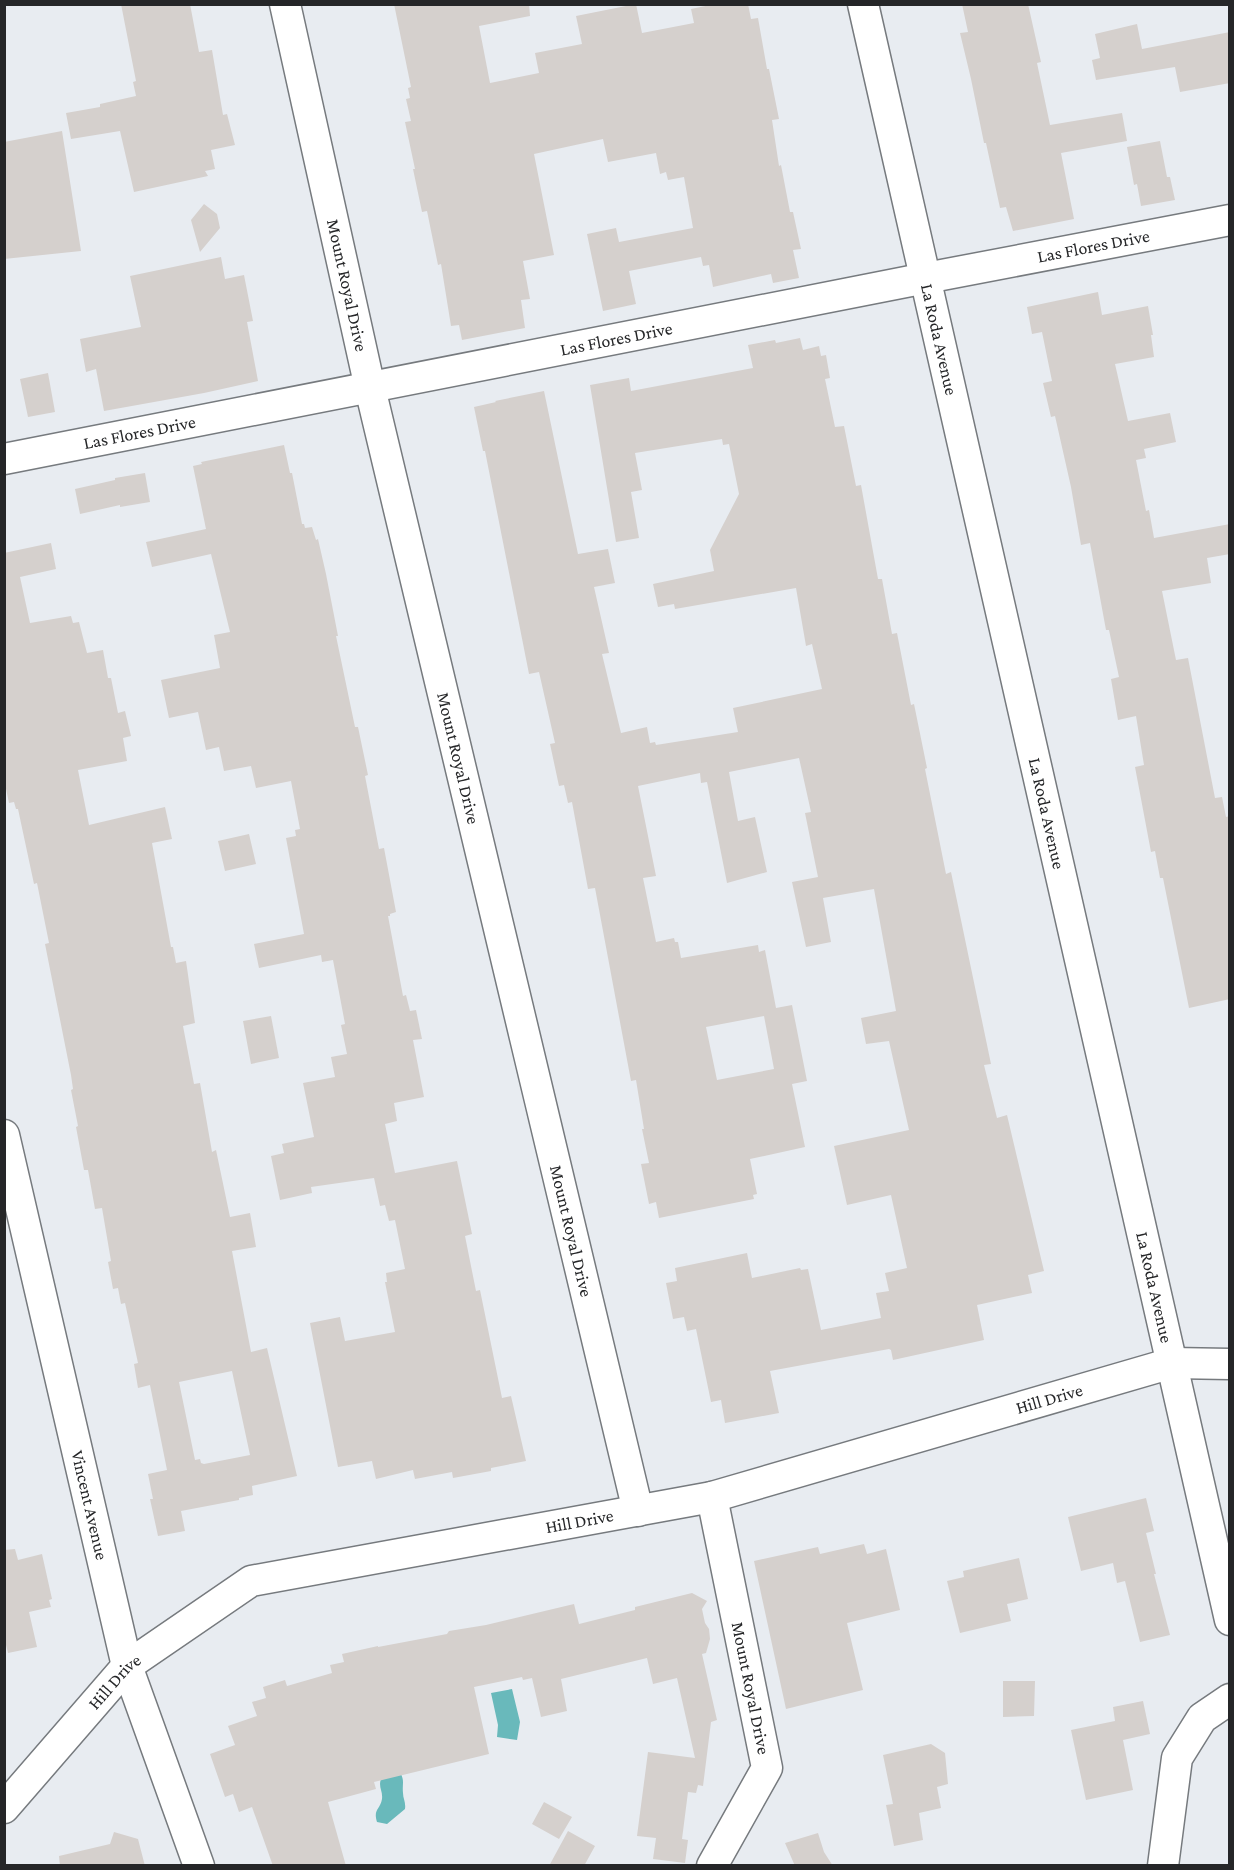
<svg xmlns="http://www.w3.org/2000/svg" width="1234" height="1870" viewBox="0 0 1234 1870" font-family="'Crimson Pro',serif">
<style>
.water{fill:#69b9bb}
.building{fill:#d5d0cd;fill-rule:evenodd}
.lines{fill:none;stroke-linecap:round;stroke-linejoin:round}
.minor-casing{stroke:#767a7e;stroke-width:33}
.minor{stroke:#fff;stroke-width:30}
.labels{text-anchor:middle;stroke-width:5;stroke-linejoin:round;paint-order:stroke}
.street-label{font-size:18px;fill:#252628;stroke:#fff}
</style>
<rect width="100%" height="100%" fill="#e8ecf1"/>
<path class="water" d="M512 1689 520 1722 517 1740 497 1737 498 1725 491 1693Z
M400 1772C405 1781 402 1784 403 1793 403 1799 406 1802 405 1809L387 1824 377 1822C373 1809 380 1810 382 1799 383 1791 378 1787 381 1779Z"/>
<path class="building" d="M121 4H190L199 52 212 50 223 115 227 114 235 145 211 150 215 169 205 171 208 176 134 192 120 131 71 139 66 113 100 107V104L136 96 133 82 136 81Z
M394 4H529L530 16 479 26 490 83 539 73 535 53 582 44 576 16 636 4 642 33 694 23 691 9 715 4H748L751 19 758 18 767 69H769L779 119 772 120 779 166 781 165 790 212H793L801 249 793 250 799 278 773 283 771 274 713 287 709 265 703 266 701 257 629 271 636 304 603 311 587 234 616 228 619 242 693 228 684 177 668 180 666 172 660 174 656 153 608 162 603 139 534 154 554 255 523 261 530 299 521 300 525 328 462 340 459 325 451 326 441 264 438 265 427 211 422 212 413 169H415L405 122 411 121 406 99 410 98 408 88 411 87Z
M962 4H1028L1041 62 1037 63 1050 125 1122 113 1127 141 1061 153 1074 219 1013 231 1006 207 1000 208 986 143H984L971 79 960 33 968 32Z
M1137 24 1142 49 1230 32V83L1180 92 1175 67 1096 80 1092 60 1100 58 1095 34Z
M62 131 81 251 4 259V142Z
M1160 141 1167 177H1170L1175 200 1141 206 1137 184 1134 185 1127 147Z
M204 204 217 214 220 228 200 252 191 220Z
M221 257 225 279 244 275 253 321 247 322 258 381 204 393 104 411 96 369 86 372 80 339 141 327 130 276Z
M1098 292 1102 315 1148 306 1153 335H1151L1154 357 1115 364 1128 421 1170 413 1176 442 1144 449 1146 458 1136 460 1146 511 1149 510 1154 538 1230 524V554L1207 558 1211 583 1162 591 1176 660 1188 658 1215 798 1222 797 1226 817 1230 816V999L1189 1008 1163 878H1160L1155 851 1151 852 1135 767 1144 765 1136 716 1118 720 1111 679 1119 677 1109 630H1106L1090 543 1081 545 1071 487 1055 416 1051 417 1043 383 1052 381 1042 332 1032 334 1027 307Z
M800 338 803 350 819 346 821 356 826 355 830 378 825 379 835 427 844 426 856 486 861 485 878 579H882L892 634 897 633 911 705 914 704 927 768 925 769 946 874 951 872 991 1064 984 1065 997 1118 1007 1115 1044 1271 1028 1275 1032 1293 977 1305 984 1340 893 1360 891 1350 889 1349 770 1371 779 1413 725 1423 721 1400 711 1402 696 1329 687 1331 684 1317 673 1319 666 1283 677 1281 675 1268 747 1253 752 1278 800 1268 801 1270 808 1269 821 1330 881 1318 876 1293 889 1291 885 1273 907 1268 891 1195 847 1205 834 1146 909 1130 889 1041 866 1044 861 1018 896 1011 874 889 823 898 831 942 806 947 792 882 818 877 805 813 811 812 799 758 729 772 738 821 755 817 767 872 727 883 707 782 701 783 700 773 638 786 656 876 643 878 656 942 674 938 675 942H678L681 958 758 945 759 952 765 950 776 1008 792 1005 807 1081 792 1084 805 1147 750 1159 757 1194 753 1195 754 1199 659 1218 656 1202 649 1204 641 1164 649 1163 642 1129H644L636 1080 631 1081 595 888 588 889 572 802 568 803 564 785 559 786 550 744 555 743 539 672 529 674 485 451H483L474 407 496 402 495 401 544 391 578 554 608 549 615 583 594 587 609 653 602 654 621 733 647 727 650 743 655 742 656 745 738 732 733 708 822 689 812 644 806 646 796 588 675 609 674 604 658 607 653 584 714 571 710 550 739 494 729 444 723 445 722 439 635 453 642 490 631 492 639 538 616 542 590 385 629 378 631 391 753 368 748 345 775 340 776 343ZM764 1016 774 1069 717 1080 706 1027Z
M48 373 55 412 28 417 20 379Z
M284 445 290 473H292L302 524H304L305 528 312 527 316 540 318 539 326 574 338 636H336L355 727H358L368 775 365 776 379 849 384 848 396 912 390 914V916H388L403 996 406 995 410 1011 416 1010 422 1039 413 1040 424 1097 394 1103 397 1121 385 1124 395 1173 457 1161 472 1234 465 1236 476 1291 480 1290 502 1398 511 1396 526 1461 491 1468V1471L453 1478 452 1472 415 1479 413 1470 376 1479 372 1461 338 1467 310 1323 340 1317 345 1341 395 1332 385 1282H387L386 1273 405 1269 395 1220 389 1221 385 1205 380 1206 374 1178 311 1187 312 1193 280 1200 271 1156 284 1153 282 1144 314 1137 303 1083 335 1077 331 1057 347 1054 341 1025 345 1024 333 960 322 962 321 955 259 968 254 944 304 934 286 838 296 836 295 830 300 829 291 781 256 788 251 766 224 771 219 747 206 750 198 712 169 718 161 680 220 668 214 635 230 632 211 554 152 567 146 542 206 529 193 466 202 464 201 462Z
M145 473 150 502 120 507V505L80 514 75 489 115 480V478Z
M51 543 56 569 20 577 30 623 71 616 73 623 79 622 87 653 103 650 108 678H111L118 713 125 711 131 736 123 738 127 761 78 770 89 825 165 807 172 839 152 843 171 947H173L176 963 186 961 195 1023 183 1026 194 1084 200 1083 212 1152 216 1150 230 1217 250 1213 256 1247 232 1251 251 1352 267 1348 297 1476 252 1486 253 1495 239 1498V1500L181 1511 185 1531 158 1536 150 1499H153L148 1474 167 1470 150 1385 138 1388 134 1364 138 1363 125 1303 121 1304 118 1288 113 1289 108 1262 111 1261 102 1208 95 1209 88 1170H84L76 1127 78 1126 71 1090 73 1089 71 1075 45 944 49 943 37 883 34 884 18 809H16L14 802 9 803 4 779V553ZM232 1371 250 1455 204 1464 201 1463 200 1459 195 1460 179 1382Z
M249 834 256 864 225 871 218 841Z
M271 1016 279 1058 251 1064 243 1021Z
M1146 1498 1154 1531 1146 1533 1156 1574H1154L1170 1635 1140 1642 1125 1581 1117 1583 1113 1563 1081 1571 1068 1517Z
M864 1544 867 1554 886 1549 900 1610 847 1623 863 1690 786 1709 754 1561 818 1547 820 1554Z
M15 1549 18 1560 42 1554 52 1599 49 1600 51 1607 29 1612 37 1647 8 1653 4 1637V1550Z
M1019 1558 1028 1599 1007 1604 1011 1621 960 1633 947 1581 964 1577 963 1571Z
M692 1593 707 1601 702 1609 705 1623 709 1629 710 1639 706 1653 702 1654 717 1720 711 1722 703 1786 698 1785 696 1793 688 1792 682 1839 688 1840 685 1863 653 1859 656 1838 637 1836 648 1752 695 1758 677 1678 653 1684 647 1658 561 1679 567 1711 541 1717 532 1678 523 1680 522 1677 474 1687 489 1754 374 1782 376 1789 328 1802 346 1866H273L252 1807 239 1812 233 1794 225 1797 210 1754 235 1745 228 1726 257 1716 252 1702 266 1698 263 1687 285 1680 287 1686 332 1673 330 1665 344 1662 342 1654 378 1646V1647L447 1634 449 1631 486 1625 574 1604 579 1624 635 1610V1607Z
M1003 1681H1035L1034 1716 1003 1717Z
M1143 1701 1150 1734 1123 1740 1133 1790 1086 1800 1071 1730 1115 1721 1113 1707Z
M931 1744 945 1753 948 1784 937 1787 941 1808 919 1813 923 1840 894 1846 886 1805 893 1804 883 1755Z
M544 1802 572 1817 559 1839 532 1824Z
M568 1831 595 1846 584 1866H549Z
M114 1832 138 1839 145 1866H60L59 1856 110 1844Z
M818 1833 824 1852 833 1866H795L785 1843Z"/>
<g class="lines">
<defs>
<g id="minor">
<path id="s1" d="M285 4 370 388 638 1511"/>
<path id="s2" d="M863 4 1230 1620"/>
<path id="s3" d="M4 459 926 278 1230 220"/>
<path id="s4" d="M4 1135 127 1666 199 1866"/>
<path id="s5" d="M712 1497 767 1768 712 1866"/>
<path id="s6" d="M4 1808 127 1666 251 1581 712 1497 1172 1363 1230 1364"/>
<path d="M1163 1866 1177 1758 1202 1718 1230 1699"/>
</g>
</defs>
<use href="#minor" class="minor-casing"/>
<use href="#minor" class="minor"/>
</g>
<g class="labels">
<g class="street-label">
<text dy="6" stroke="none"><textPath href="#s3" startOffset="1110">Las Flores Drive</textPath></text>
<text dy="6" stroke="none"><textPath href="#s1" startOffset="288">Mount Royal Drive</textPath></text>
<text dy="6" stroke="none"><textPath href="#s2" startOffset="344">La Roda Avenue</textPath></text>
<text dy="6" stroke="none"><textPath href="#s3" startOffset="624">Las Flores Drive</textPath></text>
<text dy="6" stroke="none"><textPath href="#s3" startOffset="138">Las Flores Drive</textPath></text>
<text dy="6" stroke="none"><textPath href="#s1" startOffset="774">Mount Royal Drive</textPath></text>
<text dy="6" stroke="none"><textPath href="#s2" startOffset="830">La Roda Avenue</textPath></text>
<text dy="6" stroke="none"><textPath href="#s1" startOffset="1260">Mount Royal Drive</textPath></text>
<text dy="6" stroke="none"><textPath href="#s2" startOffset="1316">La Roda Avenue</textPath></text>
<text dy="6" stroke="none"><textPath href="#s6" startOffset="1158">Hill Drive</textPath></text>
<text dy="6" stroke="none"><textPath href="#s4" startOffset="380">Vincent Avenue</textPath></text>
<text dy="6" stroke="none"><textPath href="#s6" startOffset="672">Hill Drive</textPath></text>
<text dy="6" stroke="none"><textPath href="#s6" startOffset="168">Hill Drive</textPath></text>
<text dy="6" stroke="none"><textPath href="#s5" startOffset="195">Mount Royal Drive</textPath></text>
</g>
</g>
<rect width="1234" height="1870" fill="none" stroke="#252628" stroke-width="12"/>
</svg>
